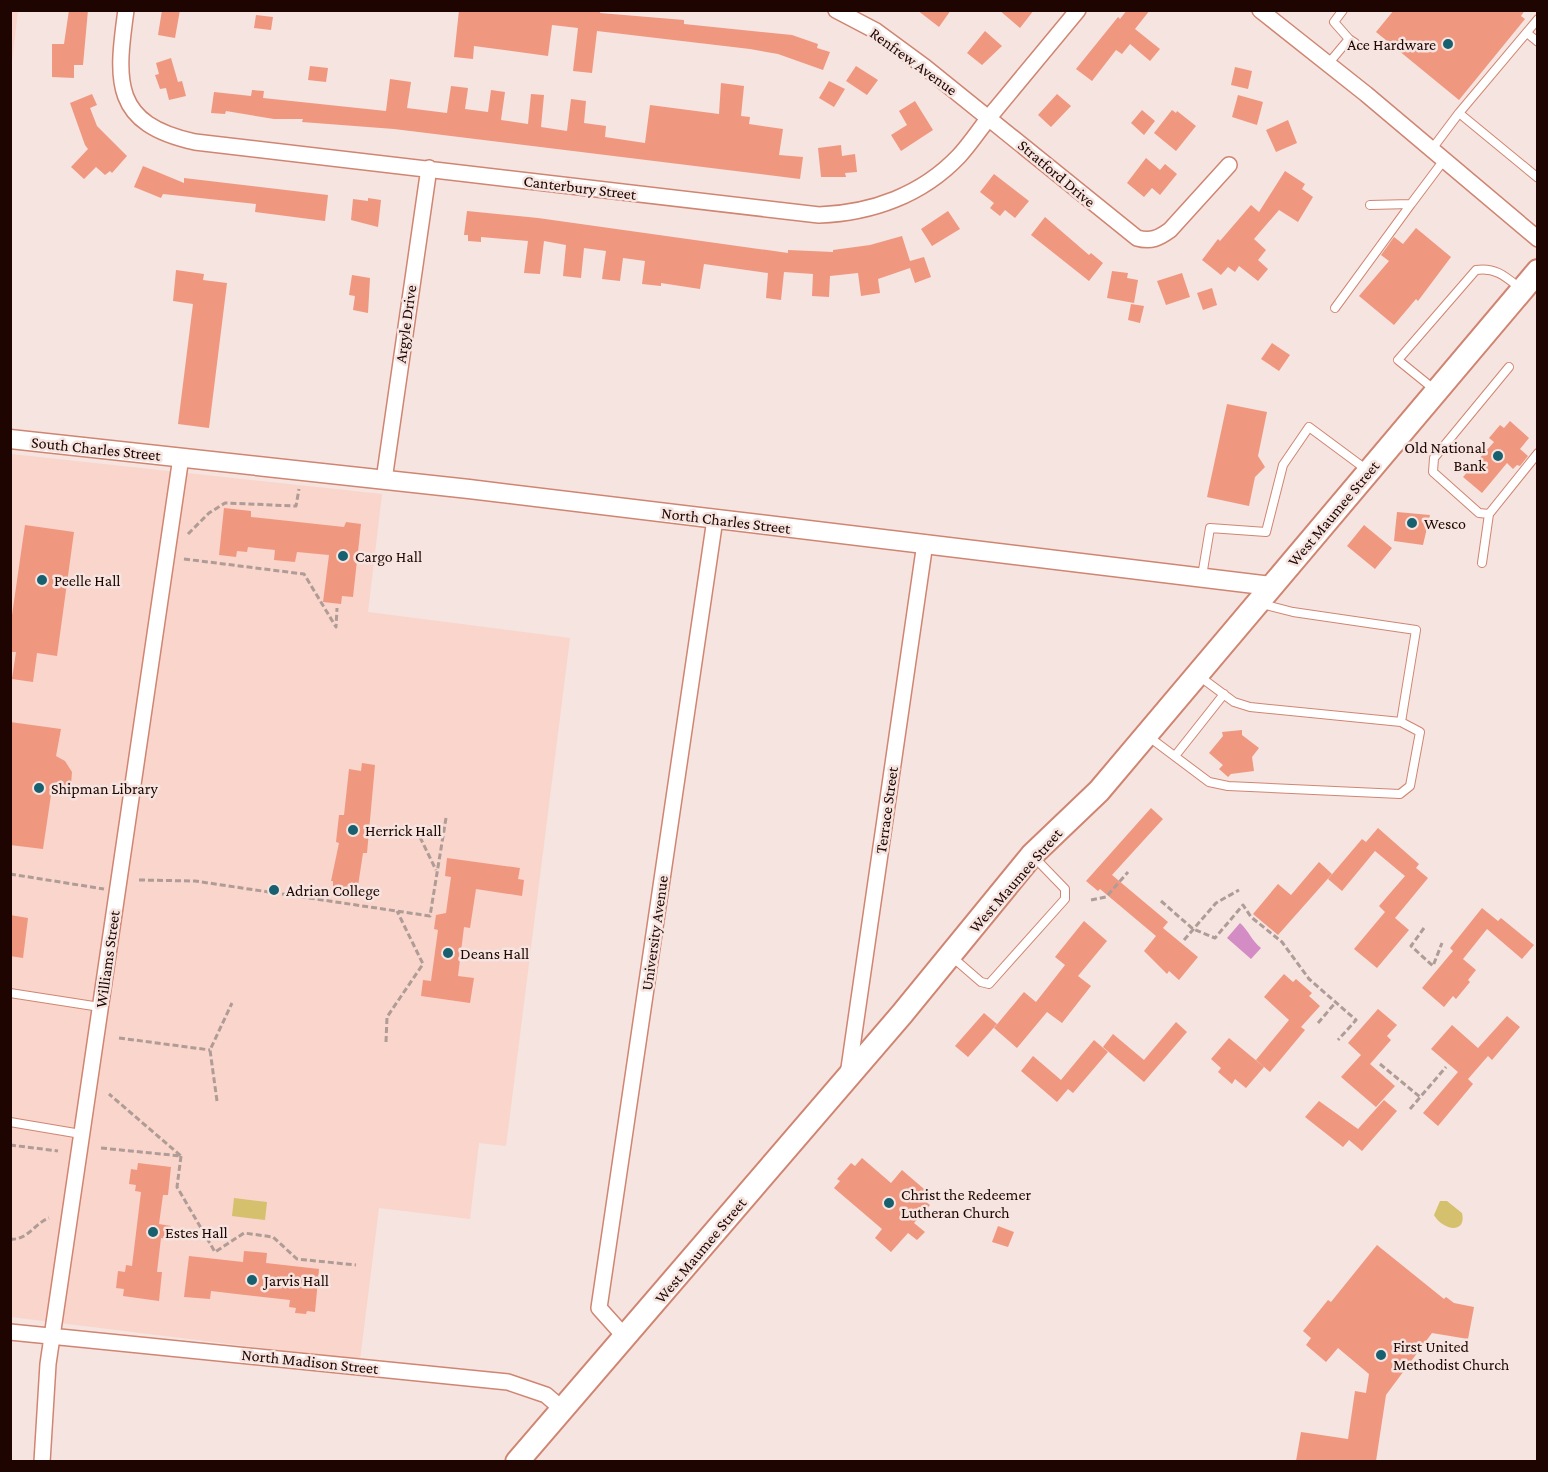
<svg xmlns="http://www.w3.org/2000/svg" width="1548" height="1472" viewBox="0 0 1548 1472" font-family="'Crimson Pro',serif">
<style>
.built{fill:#f9d5cb}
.green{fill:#d5c06e}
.water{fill:#d48cc4}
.building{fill:#f09780}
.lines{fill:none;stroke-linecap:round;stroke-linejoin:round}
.service-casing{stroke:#d08572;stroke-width:10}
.minor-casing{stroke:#d08572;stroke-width:18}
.tertiary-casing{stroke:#d08572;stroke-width:21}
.primary-casing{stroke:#d08572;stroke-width:26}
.path{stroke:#b09c97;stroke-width:3;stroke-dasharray:6 3;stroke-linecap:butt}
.service{stroke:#fff;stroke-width:8}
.minor{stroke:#fff;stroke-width:15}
.tertiary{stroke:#fff;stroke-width:18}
.primary{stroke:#fff;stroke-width:22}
.poi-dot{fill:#17606f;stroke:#f5e4df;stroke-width:2}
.labels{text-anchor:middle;stroke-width:5;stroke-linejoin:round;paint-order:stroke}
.poi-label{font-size:16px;fill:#1e0501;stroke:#f5e4df;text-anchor:start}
.street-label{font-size:16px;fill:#1e0501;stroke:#f5e4df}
</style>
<rect width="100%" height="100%" fill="#f5e4df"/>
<path class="built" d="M11 11H18L11 70Z
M11 454 382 494 368 612 570 638 506 1146 479 1143 470 1219 379 1208 360 1360 11 1317Z"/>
<path class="green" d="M234 1198 267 1202 265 1220 232 1216Z
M1440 1201H1447L1462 1213C1467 1235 1442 1230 1434 1215Z"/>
<path class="water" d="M1240 923C1249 931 1251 940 1261 948L1251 959 1227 938Z"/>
<path class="building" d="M69 10H88L83 65H74V78L52 77V44H64Z
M162 10H180L175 38 158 35Z
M459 10H601L600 13 684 20V24L792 35 818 44 817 48 830 52 823 70 778 54 750 49 597 31 592 73 573 71 578 28 552 25 548 56 474 46 473 59 454 57Z
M917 10H951L939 27Z
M999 10H1034L1020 28Z
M1127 10H1150L1135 29 1160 49 1150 61 1130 44 1122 54 1116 50 1092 81 1076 69 1118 17 1120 19Z
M1394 10H1525L1521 16 1525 19 1459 100 1376 32Z
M256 15 273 17 271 30 254 28Z
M985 31 1002 46 982 65 967 53Z
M171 58 178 82 182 81 186 96 169 100 166 88 160 89 155 75 159 74 156 63Z
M310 66 328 68 326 82 308 80Z
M856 66 878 80 867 95 846 81Z
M1235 67 1252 71 1248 89 1231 85Z
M390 79 411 82 407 108 447 113 451 86 468 88 465 109 488 112 491 90 505 92 501 120 528 124 531 94 544 95 541 127 567 131 571 99 586 101 584 123 606 126 605 137 645 143 650 105 719 114 721 83 744 86 741 116 750 117 749 124 783 129 779 155 803 157 800 179 394 129 302 122 303 119H274L226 111 225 114 211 113 214 92 251 96 252 90 264 91 263 98 386 111Z
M829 81 845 89 834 107 819 98Z
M92 94 97 105 90 108 97 126 127 156 112 173 110 171 105 175 96 167 84 179 71 167 88 149 85 145 70 103Z
M1057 94 1071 106 1051 127 1038 115Z
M1238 95 1263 102 1257 125 1232 117Z
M915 101 933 130 901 151 891 135 907 125 899 111Z
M1142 110 1155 121 1144 135 1131 123Z
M1172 110 1176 113 1177 111 1196 126 1176 151 1154 133Z
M1288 120 1297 143 1276 152 1266 130Z
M841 145 842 156 855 154 857 172 845 173 846 177H821L818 148Z
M1146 158 1160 170 1165 164 1177 174 1160 195 1152 188 1144 197 1127 183Z
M143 166 184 183V178L328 195 325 221 255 212 256 204 163 194 161 198 134 187Z
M1285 171 1305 184 1302 189 1313 197 1298 222 1279 210 1254 239 1266 250 1258 260 1268 269 1258 281 1239 266 1235 272 1228 267 1221 275 1202 260 1218 239 1220 241 1251 205 1259 212Z
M994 174 1029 201 1015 218 1005 210 1000 216 990 208 994 203 980 192Z
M368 198 381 200 378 227 351 220 353 199 368 201Z
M467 211 538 218 788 253V250L833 252V250L870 245 902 236 910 261 924 257 931 277 915 283 910 268 878 279 880 293 861 296 858 273 830 276 829 297 812 296 813 274 784 272 781 300 766 298 768 273 704 264 700 289 661 283V286L642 284 645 261 623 258 620 281 602 279 606 251 584 248 581 278 563 276 566 245 544 241 540 274 524 273 528 241 481 237V242L468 241V235H464Z
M948 211 960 229 932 246 921 229Z
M1045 217 1089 255 1091 253 1103 263 1089 281 1031 235Z
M1416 228 1451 257 1418 301 1416 299 1394 325 1359 296 1389 261 1381 255 1394 237 1403 244Z
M176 270 204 274 203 280 227 283 209 428 178 424 193 304 173 301Z
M1112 271 1128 273 1127 278 1138 280 1134 303 1107 298Z
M1182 273 1190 297 1166 305 1157 281Z
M352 275 370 278 368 313 353 310 355 296 349 295Z
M1212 288 1217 305 1203 310 1197 293Z
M1131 304 1144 306 1140 323 1128 320Z
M1272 343 1290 355 1279 371 1261 359Z
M1227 404 1267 412 1258 456 1265 467 1255 477 1249 506 1207 497Z
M1510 421 1529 438 1520 449 1528 456 1520 466 1517 465 1513 469 1507 463 1482 493 1463 477 1494 442 1489 438 1500 425 1504 428Z
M224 508 251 511V517L344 527 346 522 361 524 353 597 342 596 341 604 323 602 329 555 297 552 295 562 274 560 275 550 248 547 247 552 237 551 236 557 219 555Z
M1397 512 1430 515 1423 545 1394 541Z
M25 525 74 532 57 656 37 653 33 682 12 679 16 652H10V629Z
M1364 525 1392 548 1375 569 1347 546Z
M10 722 61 729 56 756 65 761 72 772 71 785 60 794 51 795 43 849 10 845Z
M1242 730V735L1259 748 1252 757 1254 771 1231 774 1228 777 1219 769 1223 765 1209 753 1223 736 1222 732Z
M362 763 375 765 367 853H363L356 899 341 896 342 890 333 889V881H331L339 843 336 842 339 815H344L349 769 361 771Z
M1151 808 1163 819 1112 875 1168 922 1163 928 1198 957 1179 980 1169 971 1167 974 1144 951 1156 936 1100 889 1098 891 1086 881Z
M1378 828 1419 864 1416 868 1428 878 1395 918 1409 930 1377 968 1354 949 1385 912 1379 906 1405 876 1375 851 1342 891 1328 879 1362 839 1366 842Z
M447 858 520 868 518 879 524 880 522 896 476 889 470 928 464 927 458 976 474 978 470 1003 421 996 423 980 431 981 438 930 434 929 436 915 446 913 451 877 445 876Z
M1319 862 1332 874 1278 935 1253 914 1278 884 1291 895Z
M1482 908 1498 921 1501 918 1534 945 1522 959 1487 929 1463 959 1476 970 1468 980 1470 982 1456 999 1453 996 1444 1007 1422 988 1453 951 1450 948Z
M10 915 28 918 23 958 10 956Z
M1084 921 1107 941 1078 976 1091 986 1062 1023 1047 1012 1017 1048 994 1028 1024 992 1036 1002 1065 965 1055 957Z
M1284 974 1293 982 1296 979 1312 993 1309 996 1320 1006 1301 1027 1305 1030 1270 1072 1256 1060 1289 1020 1264 997Z
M1378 1009 1397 1025 1387 1036 1391 1040 1370 1064 1395 1086 1376 1107 1341 1077 1361 1055 1348 1043Z
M984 1013 997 1024 968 1057 955 1046Z
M1507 1016 1520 1027 1492 1060 1488 1056 1468 1079 1473 1084 1438 1126 1423 1113 1458 1072 1431 1049 1452 1025 1478 1048Z
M1176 1022 1187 1032 1144 1082 1103 1047 1113 1034 1144 1060Z
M1229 1038 1264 1067 1246 1088 1235 1079 1232 1084 1218 1072 1221 1068 1211 1059Z
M1094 1040 1108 1052 1073 1093 1068 1089 1057 1102 1021 1071 1033 1056 1061 1080Z
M1384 1100 1397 1111 1362 1151 1349 1140 1343 1147 1305 1117 1319 1101 1358 1129Z
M862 1158 891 1183 902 1170 931 1195 925 1201 930 1205 914 1223 925 1232 917 1240 908 1233 891 1252 875 1238 882 1229 834 1188 840 1181 837 1179 851 1163 855 1166Z
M138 1163 171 1167 168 1195H163L159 1224 171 1226 170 1239 161 1238 157 1272H162L159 1301 123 1296 124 1289 116 1288 118 1271 125 1272 126 1265 132 1266 141 1192 135 1191 136 1185 129 1184 131 1169 137 1170Z
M998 1226 1014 1232 1008 1247 992 1242Z
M1377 1245 1444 1299 1446 1297 1454 1303 1474 1307 1468 1339 1432 1333 1386 1395 1376 1461H1296L1301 1432 1348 1439 1355 1391 1366 1393 1369 1374 1338 1348 1326 1362 1306 1345 1311 1338 1303 1331 1328 1300 1331 1302Z
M244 1251 267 1253 266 1263 319 1269 315 1312 307 1311 306 1314 295 1313 296 1308 289 1307 290 1300 211 1291 210 1299 184 1297 189 1256 243 1262Z"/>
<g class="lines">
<defs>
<path id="service" d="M1343 10 1334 22 1349 39
M1538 19 1459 113 1538 178
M1527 33 1538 42
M1328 64 1349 39 1355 43
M1432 149 1459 113
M1370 205 1411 204 1444 160
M1335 308 1411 204
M1509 367 1434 458 1433 472 1479 513 1489 514 1538 453
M1435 390 1398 360 1476 270C1496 267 1506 277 1521 289
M1482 563 1489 514
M1202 576 1210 528 1266 532 1283 465 1309 427 1367 470
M1199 676 1234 702 1250 707 1401 722 1416 630 1293 612 1262 604
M1149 737 1209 782 1228 786 1400 794 1410 786 1420 732 1401 722
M1175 756 1224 694
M951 956 981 982 989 984 1065 899V889L1034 857
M10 993 100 1007
M10 1122 81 1134"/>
<path id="minor" d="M126 10C116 82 112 124 195 142L819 215C872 213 922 195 959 156 972 142 983 124 996 109 1023 76 1051 43 1078 10
M836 10 876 31 925 67 1137 238C1151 242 1159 238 1170 230L1229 165
M1260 10 1366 94 1538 239
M384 480 429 168
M848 1075 925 543
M10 1332 508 1382 546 1395 561 1408
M625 1337 599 1308 715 519
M42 1462 48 1364 181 457"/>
<path id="tertiary" d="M10 439 469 489 1271 586"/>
<path id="primary" d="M517 1462 902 1014 1032 855 1099 791 1538 271"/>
</defs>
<use href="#service" class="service-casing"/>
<use href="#minor" class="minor-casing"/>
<use href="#tertiary" class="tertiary-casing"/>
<use href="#primary" class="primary-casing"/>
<path class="path" d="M188 534 209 513 225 503 296 506 299 489
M184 559 304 574 336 627 337 608
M416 829 436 870
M10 874 104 889
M139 880 195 881 430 916 446 818
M1091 900 1106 897 1128 872
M1161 901 1193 929 1215 938 1243 905 1251 917 1282 942 1309 979 1356 1020 1338 1040
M1424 928 1411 946 1433 966 1442 943
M1184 940 1216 903 1239 890
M1318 1023 1336 1002
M119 1038 210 1050
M386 1042 387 1017 423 964 397 911
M1380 1064 1420 1097
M217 1101 210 1050 232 1003
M1410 1109 1446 1067
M10 1145 58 1151
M101 1148 181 1156 109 1094
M181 1156 177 1187 215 1252 244 1233 273 1237 297 1259 356 1265
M10 1239C27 1241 35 1223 49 1218"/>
<use href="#service" class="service"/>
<use href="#minor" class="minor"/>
<use href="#tertiary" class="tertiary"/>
<use href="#primary" class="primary"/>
</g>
<g class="poi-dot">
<circle cx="1448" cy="44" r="6"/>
<circle cx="1498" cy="456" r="6"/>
<circle cx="1412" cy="523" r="6"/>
<circle cx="343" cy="556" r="6"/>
<circle cx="42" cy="580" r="6"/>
<circle cx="39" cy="788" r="6"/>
<circle cx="353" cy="830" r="6"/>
<circle cx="274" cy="890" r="6"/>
<circle cx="448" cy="953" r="6"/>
<circle cx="889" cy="1203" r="6"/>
<circle cx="153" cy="1232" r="6"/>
<circle cx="252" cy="1280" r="6"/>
<circle cx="1381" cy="1355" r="6"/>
</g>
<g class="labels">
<g class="poi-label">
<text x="1436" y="50" text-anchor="end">Ace Hardware</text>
<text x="1486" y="453" text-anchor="end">Old National<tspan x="1486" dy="18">Bank</tspan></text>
<text x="1424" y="529">Wesco</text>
<text x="355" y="562">Cargo Hall</text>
<text x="54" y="586">Peelle Hall</text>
<text x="51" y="794">Shipman Library</text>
<text x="365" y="836">Herrick Hall</text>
<text x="286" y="896">Adrian College</text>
<text x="460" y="959">Deans Hall</text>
<text x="901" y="1200">Christ the Redeemer<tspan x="901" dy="18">Lutheran Church</tspan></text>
<text x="165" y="1238">Estes Hall</text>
<text x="264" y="1286">Jarvis Hall</text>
<text x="1393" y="1352">First United<tspan x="1393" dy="18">Methodist Church</tspan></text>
</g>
<g class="street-label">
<text transform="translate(914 61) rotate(36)" y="6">Renfrew Avenue</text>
<text transform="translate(1057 173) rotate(40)" y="6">Stratford Drive</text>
<text transform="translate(580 187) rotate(7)" y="6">Canterbury Street</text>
<text transform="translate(405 324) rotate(-82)" y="6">Argyle Drive</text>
<text transform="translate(96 448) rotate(6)" y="6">South Charles Street</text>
<text transform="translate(1333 513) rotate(-50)" y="6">West Maumee Street</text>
<text transform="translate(726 520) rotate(7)" y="6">North Charles Street</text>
<text transform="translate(886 810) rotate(-82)" y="6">Terrace Street</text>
<text transform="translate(1015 880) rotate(-49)" y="6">West Maumee Street</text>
<text transform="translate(654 933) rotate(-82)" y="6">University Avenue</text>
<text transform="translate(107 959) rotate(-82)" y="6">Williams Street</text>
<text transform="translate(700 1250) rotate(-50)" y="6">West Maumee Street</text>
<text transform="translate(310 1361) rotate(6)" y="6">North Madison Street</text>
</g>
</g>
<rect width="1548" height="1472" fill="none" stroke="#1e0501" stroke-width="24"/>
</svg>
